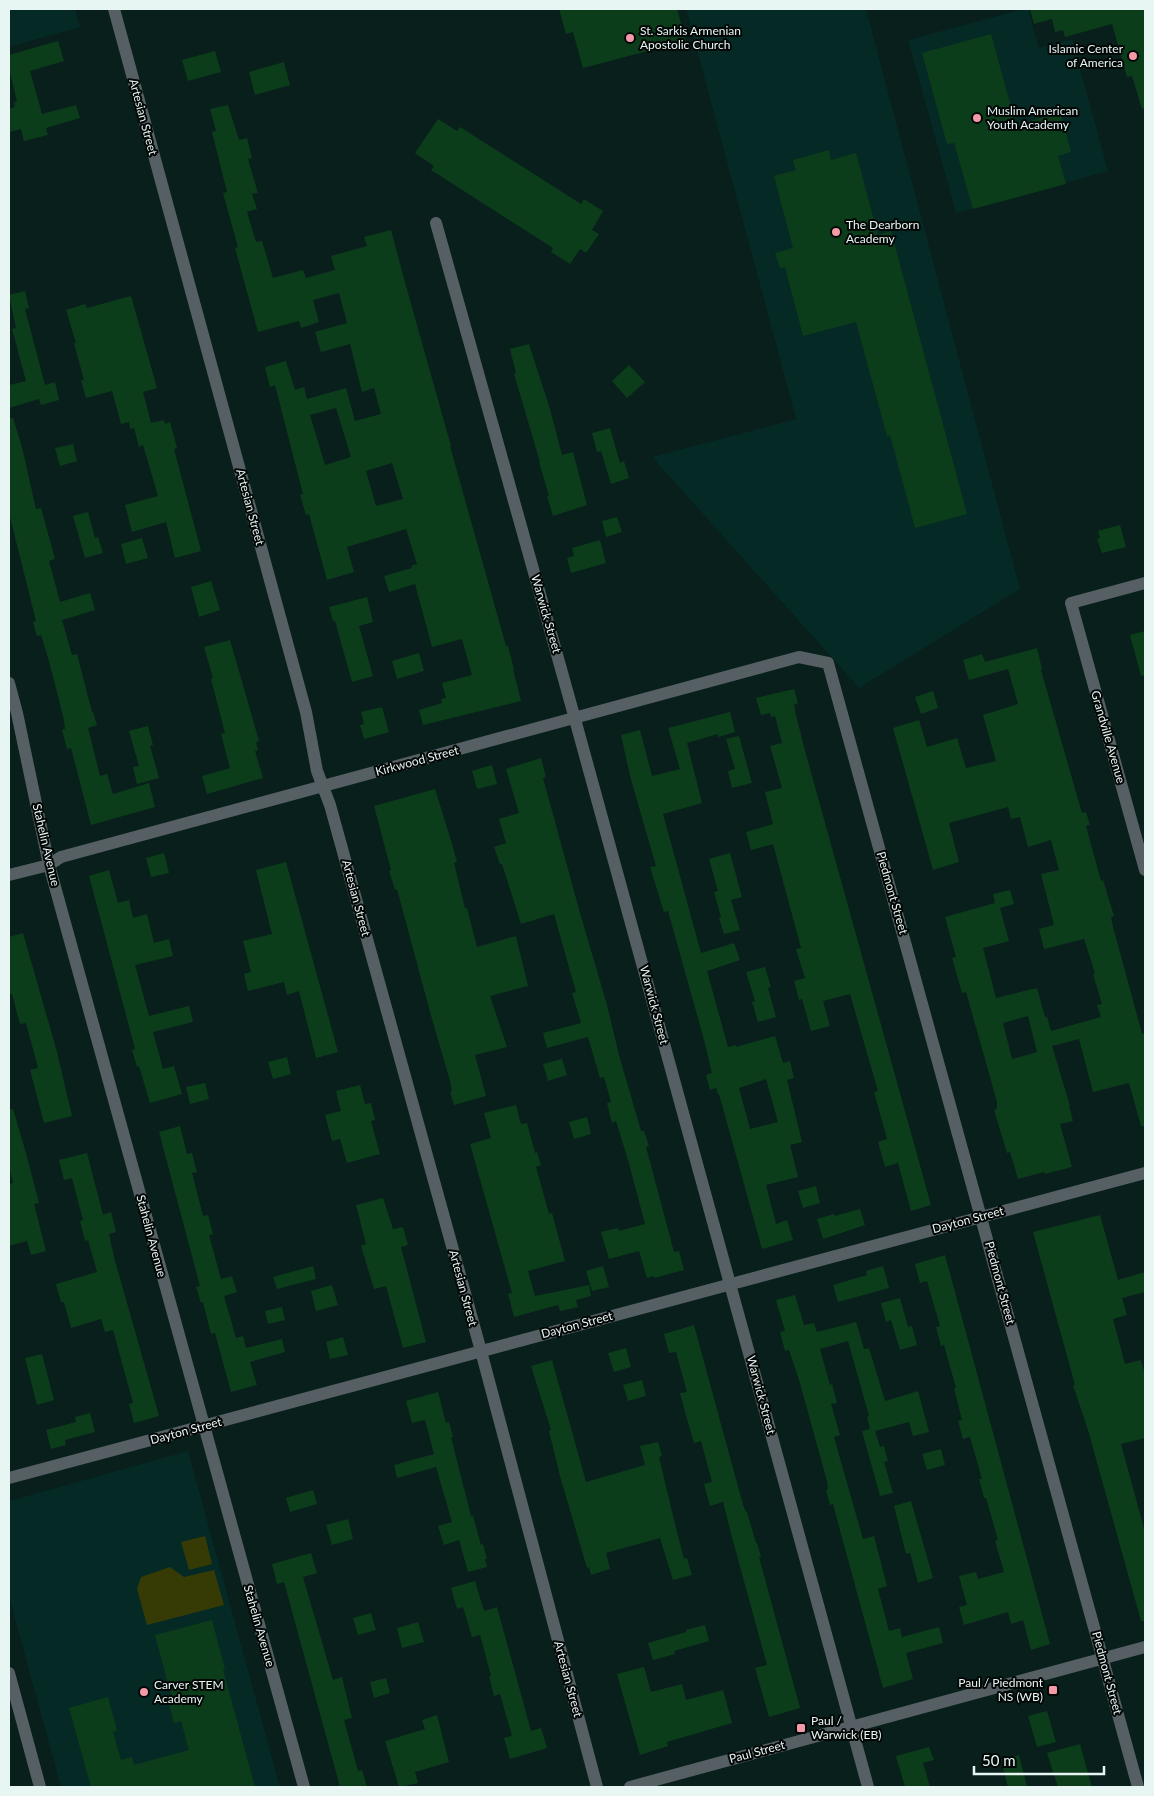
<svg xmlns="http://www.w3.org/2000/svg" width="1154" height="1796" viewBox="0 0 1154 1796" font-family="Lato,sans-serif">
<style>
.built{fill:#052925}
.green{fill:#363b06}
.building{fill:#0c3d1b;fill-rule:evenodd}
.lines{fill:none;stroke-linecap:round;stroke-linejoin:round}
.minor{stroke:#566064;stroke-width:12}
.poi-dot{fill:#f39aa8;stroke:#020706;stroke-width:2}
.labels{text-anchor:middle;stroke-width:4;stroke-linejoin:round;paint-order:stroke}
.poi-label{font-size:12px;fill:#e7f5f3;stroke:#020706;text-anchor:start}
.street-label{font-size:12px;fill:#e7f5f3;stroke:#020706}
</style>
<rect width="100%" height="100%" fill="#081f1c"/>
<path class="built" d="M9 9H75L80 27 9 47Z
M686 9H866L1020 589 859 688 652 457 796 419Z
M1024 9H1028L1039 48 1072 39 1108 171 956 213 908 40Z
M188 1451 280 1787H61L9 1597V1501Z"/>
<path class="green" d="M205 1536 212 1564 189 1570 181 1542Z
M170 1567 184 1577 214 1570 224 1605 147 1625 137 1589 141 1577Z"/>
<path class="building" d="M559 9H677L686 41 583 68 573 32 566 34Z
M1030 9H1145V108L1142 109 1132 76 1127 77 1112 24 1065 37 1063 30 1055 32 1052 19 1034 24Z
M991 34 1016 125 1060 112 1071 152 1058 156 1066 184 973 209 954 143 947 144 922 53Z
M58 41 64 61 30 71 42 114 76 105 80 118 46 128 48 135 24 141 21 129 9 132V109L15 107 14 102H17L9 68V55Z
M215 51 221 72 188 81 182 60Z
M284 62 290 85 255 95 249 72Z
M228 105 239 140 247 138 252 158 248 159 258 193 252 194 257 209 247 212 256 242 262 241 273 278 303 270 306 278 335 270 331 256 367 246 364 237 391 230 406 286 451 446H450L506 646H508L514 669H513L521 701 423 725 419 710 442 703 441 699 446 698 442 683 472 675 462 639 432 647 415 584 389 592 384 576 412 568 411 566 417 564 406 529 347 547 354 572 327 580 309 514 306 515 300 495 303 494 275 385 270 387 265 367 286 361 295 390 304 387 307 399 346 388 355 421 381 414 374 388 362 392 350 344 321 352 315 332 347 323 339 293 313 300 319 322 301 328 299 321 258 332 235 248 238 247 223 193 227 192 212 132 216 131 210 109ZM336 408 351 457 325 465 310 415ZM392 463 403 499 376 506 366 471Z
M438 119 457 131 460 127 581 204 584 199 603 211 592 230 599 234 586 253 580 249 570 264 551 252 553 248 431 170 434 166 415 153Z
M829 150 831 160 856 153 878 235 891 231 967 514 915 528 890 435 887 436 856 322 803 336 785 267 780 268 775 253 793 248 774 176 796 170 793 160Z
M25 291 29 308 25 309 45 385 55 382 59 400 41 405 39 399 9 408V385L26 381 12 329 16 328 9 295Z
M131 296 157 388 143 392 151 423 164 420 165 424 170 422 177 448 174 449 201 551 175 558 166 522 132 532 125 505 158 496 143 445 139 447 134 428 130 429 129 422 121 424 112 391 86 398 81 380H84L74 343H76L66 310 85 304 87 308Z
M529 344 550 409 562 455 573 452 587 505 553 516 547 496H549L539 462H540L514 374 516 373 510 349Z
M629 365 645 382 627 398 612 381Z
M9 418H13L22 447 36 509 41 508 55 559 49 561 60 602 90 593 95 610 62 620 72 655 77 654 92 712H93L97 725 88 728 100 776 107 774 113 794 149 783 155 807 91 825 71 748 67 749 62 730 65 729 64 720 49 661 41 635 37 636 33 622 36 621 9 513Z
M610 428 620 463 624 461 629 478 611 484 601 451 597 452 592 433Z
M73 444 77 461 60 466 55 448Z
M88 512 95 538 98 537 103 553 85 558 73 516Z
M617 517 622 532 606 537 602 521Z
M1120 525 1126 547 1102 553 1097 539 1100 538 1098 531Z
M142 538 148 558 126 564 121 544Z
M600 540 606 563 571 573 567 558 574 556 572 548Z
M211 581 220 610 199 617 191 587Z
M367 597 373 622 359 626 373 676 352 682 335 621H333L329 607Z
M1145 631V675L1141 676 1130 635Z
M230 640 259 741 256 742 258 750 255 751 263 778 207 794 202 776 230 768 221 734 225 733 211 679 213 678 204 647Z
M1037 648 1042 669 1041 670 1080 806 1082 813 1086 812 1090 825 1086 826 1101 881 1103 880 1114 916 1111 917 1112 923 1140 1026 1142 1034 1145 1033V1126H1141L1129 1083 1093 1092 1079 1039 1052 1046 1070 1106H1069L1073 1121 1060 1124 1072 1167 1045 1174 1044 1172 1018 1179 1010 1152 1007 1153 994 1110 997 1109V1102L966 992 962 993 952 958 956 957 945 917 995 903 993 894 1010 890 1014 904 1000 908 1009 941 983 948 996 998 1037 988 1045 1017H1047L1051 1031 1101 1017 1097 1005 1102 1004 1093 974 1095 973 1084 939 1044 949 1039 929 1054 925 1041 874 1059 870 1051 840 1028 847 1020 817 1011 819 1008 807 949 823 959 862 933 870 893 728 919 720 927 747 957 738 966 768 996 761 983 715 1018 704 1008 669 969 680 963 660 982 654 985 662ZM1028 1016 1037 1052 1012 1059 1003 1023Z
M419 653 424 671 397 679 392 661Z
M794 689 798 703 794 705 795 711 804 747 931 1205 911 1211 898 1163 885 1167 878 1142 887 1139 874 1092 878 1091 850 994 823 1001 830 1026 811 1031 802 999 799 1000 794 981 805 978 796 949 801 948 773 844 751 850 746 832 773 824 765 792 782 788 770 746 782 743 775 716 771 717 770 713 761 715 756 698Z
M933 691 938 708 921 714 915 697Z
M382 707 389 732 364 739 360 725 364 724 361 712Z
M730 712 735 732 718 737V734L687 743 702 803 663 814 701 953 734 943 740 960 707 971 728 1047 736 1045V1047L775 1036 783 1063 790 1061 794 1078 787 1080 802 1142 790 1145 798 1177 766 1185 776 1224 787 1220 793 1240 762 1249 719 1094H718L716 1088 710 1090 706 1075 712 1073 704 1040 668 911 664 912 650 867 656 866 630 776 621 735 640 730 652 776 680 769 668 728ZM766 1079 778 1122 750 1129 739 1088Z
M148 726 153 745 150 746 159 778 137 784 133 767 139 766 129 731Z
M739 736 752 783 732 788 728 771 735 769 726 739Z
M541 758 546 777 543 778 580 913 607 1005 619 1055 641 1131H644L649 1146 646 1147 674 1252 679 1251 684 1270 654 1278V1276L647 1278 639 1251 609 1259 601 1232 618 1228 619 1231 645 1224 628 1160 616 1121 612 1123 607 1103 611 1102 604 1077 600 1078 588 1037 547 1048 543 1033 581 1023 572 993 576 992 554 914 521 924 502 864H500L494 847 506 843 499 819 519 813 506 769Z
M492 765 497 784 477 789 472 771Z
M435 789 453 847 457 862 454 863 465 908H467L477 947 516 936 528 986 490 996 507 1047 475 1055 486 1096 454 1105 450 1092 452 1091 450 1081 430 1012 397 889 395 890 389 871 391 870 374 806Z
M164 853 169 873 151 877 146 858Z
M730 853 742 897 731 900 740 930 724 934 719 918 721 917 714 892 718 891 709 859Z
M286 862 338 1052 316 1058 299 991 287 995 284 982 248 991 244 974 251 972 243 941 272 934 256 870Z
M109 870 118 903 129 900 133 918 147 914 154 943 169 939 173 956 135 965 149 1016 189 1006 193 1022 153 1032 163 1069 174 1066 182 1094 150 1103 139 1066 137 1067 132 1050 135 1049 89 876Z
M23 933 57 1052 72 1116 44 1123 30 1070 38 1068 26 1023 20 1024 12 994H9V937Z
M765 967 771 987 768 988 776 1017 758 1022 752 1002 755 1001 746 972Z
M287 1057 291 1074 273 1079 268 1062Z
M562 1059 567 1075 548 1081 543 1064Z
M205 1083 209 1099 190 1104 186 1087Z
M360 1085 365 1104 371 1103 375 1120 371 1121 380 1154 347 1163 340 1139 332 1141 325 1115 341 1111 336 1091Z
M516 1105 521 1124 527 1123 535 1153 537 1152 541 1165 536 1167 549 1214 552 1213 565 1261 528 1271 535 1296 589 1285 591 1296 576 1300 578 1307 560 1311 558 1305 514 1317 508 1294 512 1293 470 1144 491 1138 484 1113Z
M9 1109H13L26 1153 39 1203 34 1204 46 1251 31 1255 27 1241 9 1246V1184L13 1183 9 1167Z
M587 1117 591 1134 574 1139 569 1122Z
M180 1126 187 1154 192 1153 197 1172 192 1173 203 1216 208 1215 213 1234 209 1235 221 1279 232 1276 237 1292 224 1296 236 1338 243 1336 246 1348 282 1339 285 1352 250 1362 257 1385 231 1392 215 1333 211 1334 203 1302 201 1303 196 1287 200 1286 159 1132Z
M87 1153 103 1215 111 1212 116 1232 109 1234 114 1257 159 1416 134 1423 129 1404 133 1403 113 1330 105 1332 101 1319 71 1328 64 1302H61L56 1284 97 1272 88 1240 85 1241 80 1221 83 1220 72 1178 64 1180 59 1160Z
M816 1186 820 1203 803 1208 798 1191Z
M383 1198 393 1229 403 1227 408 1245 401 1247 426 1342 403 1348 386 1286 374 1289 361 1246 366 1244 356 1205Z
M860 1209 865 1225 823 1239 817 1219 834 1214 835 1216Z
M1100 1215 1118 1280 1145 1272V1292L1122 1298 1127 1315 1113 1319 1125 1364 1141 1360 1145 1375V1438L1121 1444 1145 1532V1621H1141L1088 1430 1073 1385H1075L1033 1232Z
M945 1255 1050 1644 1031 1650 1023 1620 1011 1624 1008 1612 964 1625 959 1607 967 1605 959 1576 976 1572 978 1579 1004 1572 995 1541 998 1540 986 1498H984L979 1479H982L970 1437 963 1439 958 1421 962 1420 954 1388H956L944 1345 941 1346 936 1327 940 1326 927 1281 920 1283 915 1264Z
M313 1266 316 1279 277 1289 273 1277Z
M603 1266 609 1287 592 1291 586 1271Z
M883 1266 889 1288 838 1302 833 1285 867 1275 866 1271Z
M332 1285 338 1305 316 1311 311 1291Z
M795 1295 804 1325 814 1323 817 1332 856 1322 864 1349 869 1348 885 1401 918 1391 929 1432 913 1436 909 1422 875 1431 880 1447 884 1446 888 1461 884 1462 893 1493 880 1496 862 1431 870 1429 867 1417 869 1416 848 1341 820 1349 830 1385 832 1384 837 1403 831 1404 840 1435 834 1437 845 1476 863 1539 874 1536 887 1586 878 1589 889 1631 900 1628 902 1637 939 1627 943 1643 906 1653 913 1679 883 1688 841 1534 833 1504 830 1505 826 1490 828 1489 827 1481 799 1380 789 1350 785 1351 780 1332 785 1331 776 1300Z
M900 1298 908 1327 912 1326 917 1345 900 1350 891 1320 886 1322 881 1303Z
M282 1307 285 1320 268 1324 265 1311Z
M694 1325 743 1505 746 1512H747L756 1543H757L761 1557H759L800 1708 769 1717 755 1668 767 1665 733 1541 723 1502 710 1506 704 1484 712 1482 701 1441 694 1443 685 1412 680 1393 687 1392 676 1352 669 1353 664 1334Z
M343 1337 348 1355 330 1359 326 1342Z
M626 1348 631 1367 614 1372 608 1353Z
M42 1354 54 1400 37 1405 25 1358Z
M552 1360 586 1482 645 1465 640 1446 658 1442 662 1456 659 1457 674 1520 684 1559 687 1558 692 1575 673 1580 660 1538 606 1553 610 1569 591 1575 589 1567 587 1568 560 1476 549 1431 551 1430 531 1366Z
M642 1380 646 1396 628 1401 623 1385Z
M438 1392 446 1423 449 1422 453 1437H451L471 1516H473L481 1545 483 1544 487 1559H485L487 1567 468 1572 459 1540 444 1545 438 1526 452 1522 436 1467 397 1478 394 1465 434 1454 425 1420 412 1423 406 1401Z
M90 1413 95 1432 65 1440 66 1445 51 1449 46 1430 76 1422 75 1417Z
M941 1449 945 1465 927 1470 922 1454Z
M313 1490 317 1504 290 1512 286 1498Z
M911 1501 933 1578 918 1583 910 1553 906 1554 894 1506Z
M348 1519 353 1539 332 1545 326 1525Z
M311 1553 317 1573 303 1577 333 1680 342 1677 352 1718 344 1720 358 1771 362 1770 367 1787H340L284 1582 277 1584 272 1564Z
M475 1581 484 1611 497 1607 531 1731 541 1728 547 1748 510 1759 504 1738 512 1736 500 1694 494 1696 489 1677 491 1676 480 1635 472 1637 463 1607 457 1609 451 1588Z
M371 1613 376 1630 358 1635 353 1618Z
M212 1620 225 1669 223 1670 255 1787H91L69 1708 108 1697 117 1731 113 1732 121 1760 132 1757 134 1765 189 1750 181 1721 174 1723 167 1696 171 1695 155 1635Z
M418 1622 424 1642 402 1648 397 1628Z
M705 1625 709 1641 674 1651 675 1654 653 1660 648 1643 686 1632V1630Z
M644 1667 651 1692 682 1684 686 1700 723 1690 732 1723 667 1742 668 1746 640 1755 617 1674Z
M386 1678 390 1693 374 1698 370 1682Z
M1047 1711 1056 1742 1037 1747 1028 1716Z
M437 1715 449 1762 415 1772 418 1783 399 1787 385 1741 425 1729 422 1720Z
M1080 1744 1092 1787H1058L1047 1753Z
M929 1747 934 1760 923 1763 930 1787H905L896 1756Z
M1019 1755 1027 1787H1008L1001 1760Z"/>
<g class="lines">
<path class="minor" d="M114 9 306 712 317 771 330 805 481 1351 597 1787
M436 223 570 701 868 1787
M1145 583 1071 603 1145 870
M9 683 17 713 49 865 304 1787
M9 875 49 865 61 857 799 657 828 663 1138 1787
M9 1478 1145 1173
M9 1673 40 1787
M630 1787 1145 1647"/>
</g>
<g class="poi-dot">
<circle cx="630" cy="38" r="5"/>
<circle cx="1133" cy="56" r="5"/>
<circle cx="977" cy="118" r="5"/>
<circle cx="836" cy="232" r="5"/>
<rect x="1048" y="1685" width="10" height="10" rx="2.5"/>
<circle cx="144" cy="1692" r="5"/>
<rect x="796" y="1723" width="10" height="10" rx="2.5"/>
</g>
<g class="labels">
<g class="poi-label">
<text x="640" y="35">St. Sarkis Armenian<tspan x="640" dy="14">Apostolic Church</tspan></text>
<text x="1123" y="53" text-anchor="end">Islamic Center<tspan x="1123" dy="14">of America</tspan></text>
<text x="987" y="115">Muslim American<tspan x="987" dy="14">Youth Academy</tspan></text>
<text x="846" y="229">The Dearborn<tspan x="846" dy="14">Academy</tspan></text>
<text x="1043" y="1687" text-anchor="end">Paul / Piedmont<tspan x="1043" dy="14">NS (WB)</tspan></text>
<text x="154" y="1689">Carver STEM<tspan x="154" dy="14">Academy</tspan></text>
<text x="811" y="1725">Paul /<tspan x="811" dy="14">Warwick (EB)</tspan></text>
</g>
<g class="street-label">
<text transform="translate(143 117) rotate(75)" y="4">Artesian Street</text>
<text transform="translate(250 507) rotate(75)" y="4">Artesian Street</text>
<text transform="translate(546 614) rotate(74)" y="4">Warwick Street</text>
<text transform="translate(1108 737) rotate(74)" y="4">Grandville Avenue</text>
<text transform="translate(417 761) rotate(-15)" y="4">Kirkwood Street</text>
<text transform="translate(46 845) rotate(77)" y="4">Stahelin Avenue</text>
<text transform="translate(892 893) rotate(74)" y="4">Piedmont Street</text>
<text transform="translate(356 898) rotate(75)" y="4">Artesian Street</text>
<text transform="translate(654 1005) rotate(75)" y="4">Warwick Street</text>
<text transform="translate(968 1220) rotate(-15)" y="4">Dayton Street</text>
<text transform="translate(151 1236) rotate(75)" y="4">Stahelin Avenue</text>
<text transform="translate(1000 1283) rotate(75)" y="4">Piedmont Street</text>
<text transform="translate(463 1288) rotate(75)" y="4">Artesian Street</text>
<text transform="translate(577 1325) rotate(-15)" y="4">Dayton Street</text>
<text transform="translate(761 1395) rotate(75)" y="4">Warwick Street</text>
<text transform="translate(186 1431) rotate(-15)" y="4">Dayton Street</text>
<text transform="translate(259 1626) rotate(74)" y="4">Stahelin Avenue</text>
<text transform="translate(1107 1673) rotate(75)" y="4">Piedmont Street</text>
<text transform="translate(568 1679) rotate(75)" y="4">Artesian Street</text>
<text transform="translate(757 1752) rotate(-15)" y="4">Paul Street</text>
</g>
</g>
<rect width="1154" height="1796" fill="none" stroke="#e7f5f3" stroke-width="20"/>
<path d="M974 1766v8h130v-8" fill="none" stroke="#e7f5f3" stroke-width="2.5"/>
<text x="982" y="1766" font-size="15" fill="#e7f5f3" stroke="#020706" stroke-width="4" paint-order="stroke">50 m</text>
</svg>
